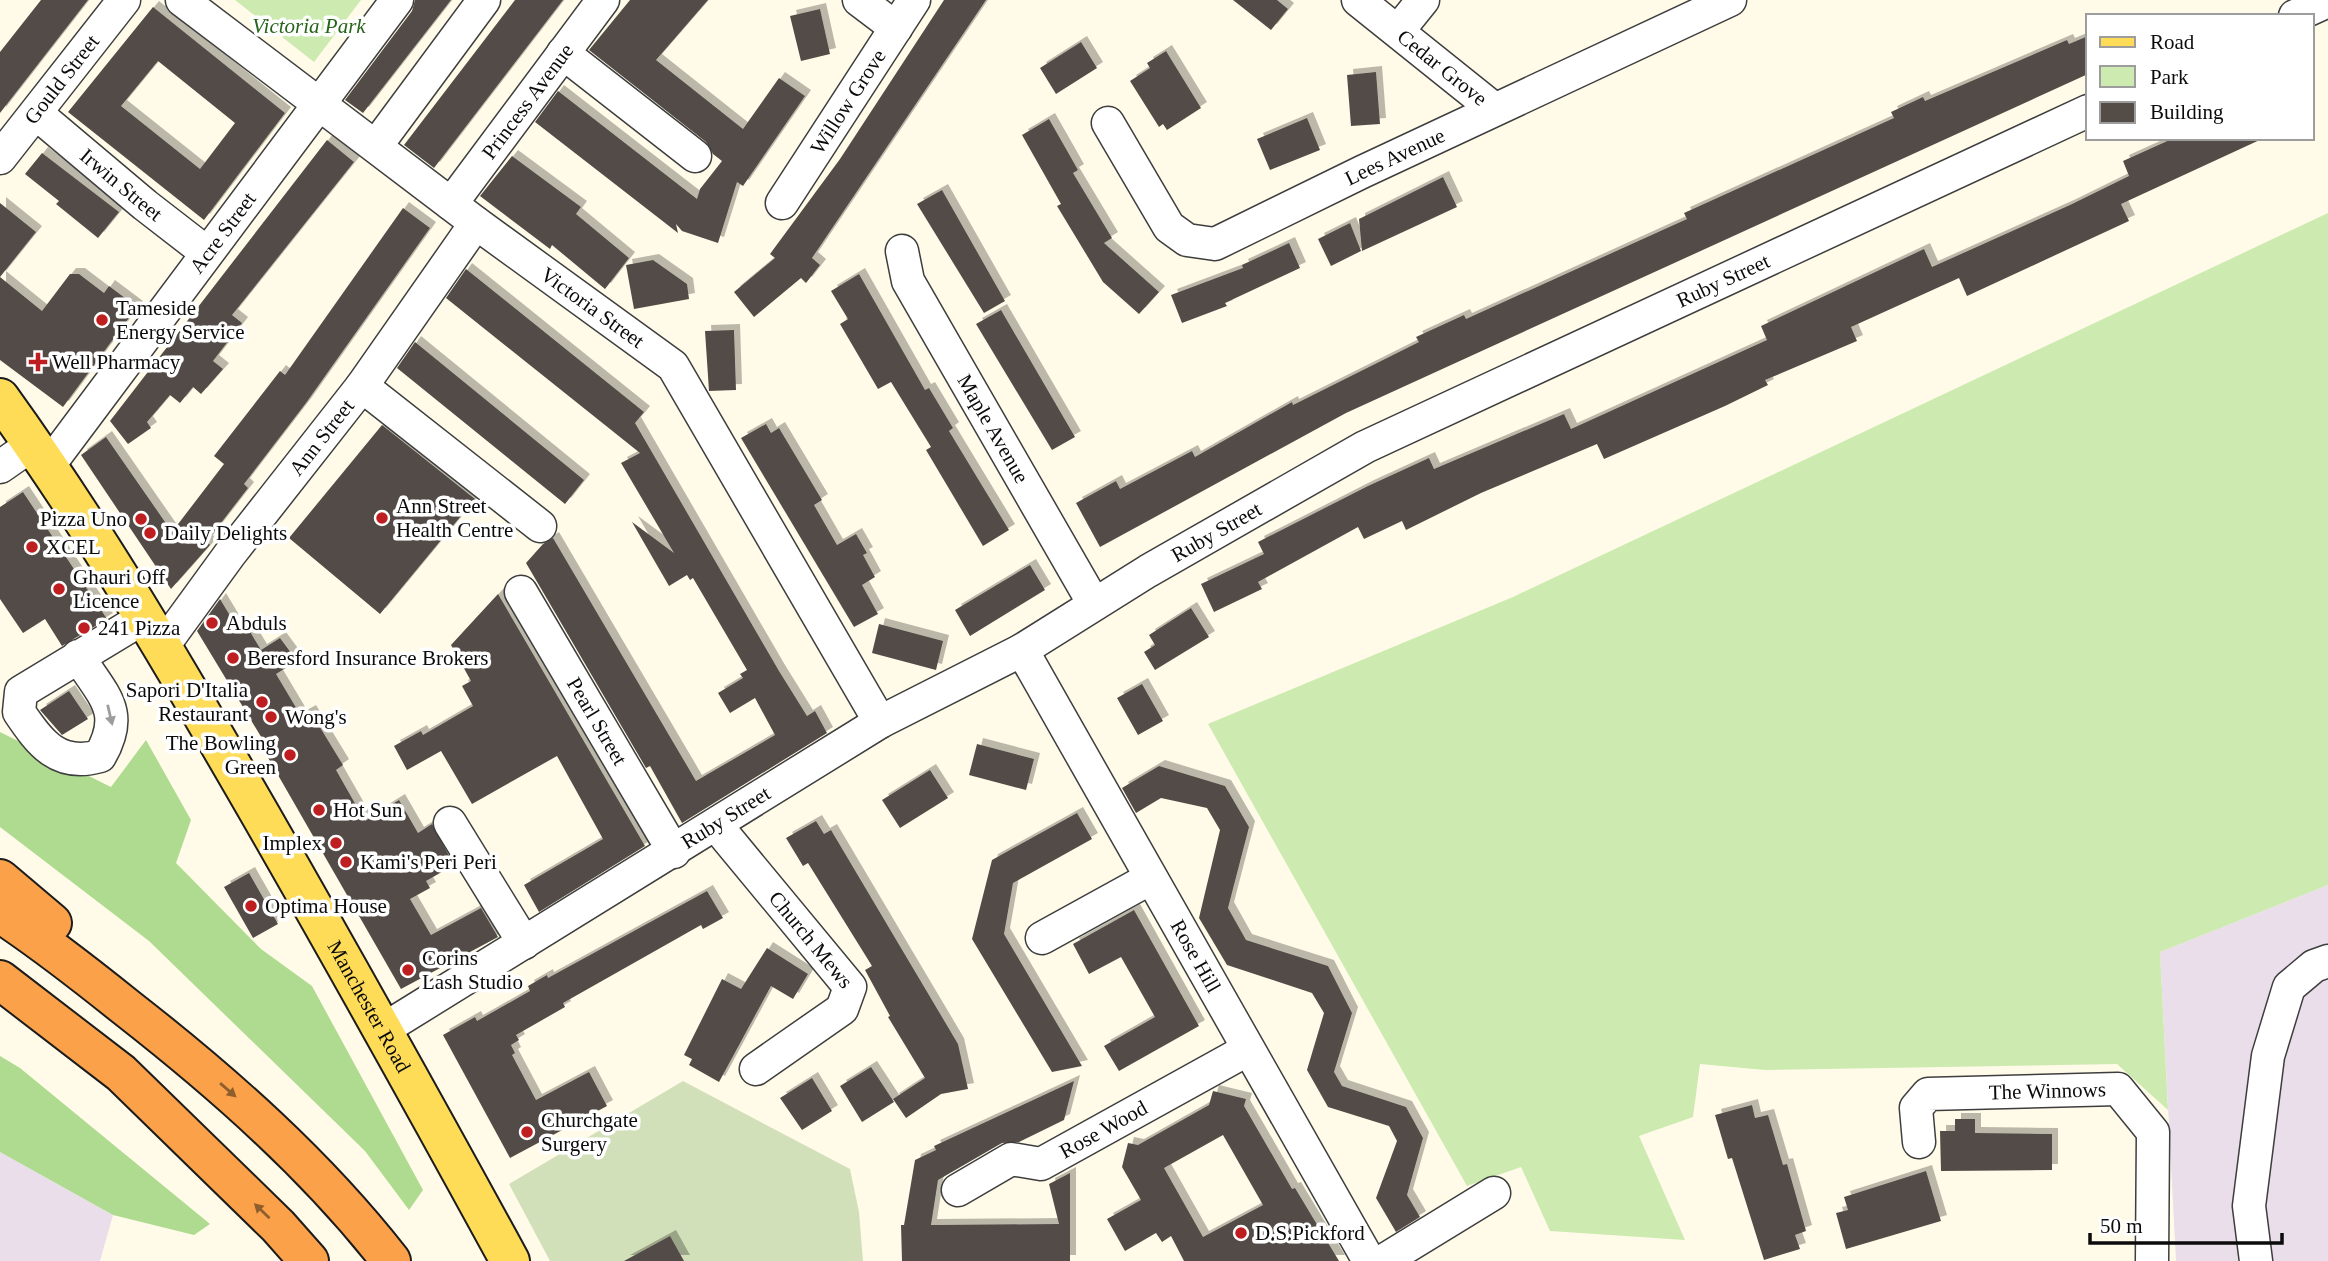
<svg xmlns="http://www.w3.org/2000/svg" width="2328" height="1261" viewBox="0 0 2328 1261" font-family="'Times New Roman',serif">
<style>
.industrial{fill:#e9deea}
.green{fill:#cdeab1}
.forest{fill:#afdb90}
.cemetery{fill:#d2e0ba}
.building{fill:#534c47;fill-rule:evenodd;filter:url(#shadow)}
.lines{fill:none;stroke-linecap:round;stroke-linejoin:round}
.minor-casing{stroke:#3e3e3e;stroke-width:35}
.major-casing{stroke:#1c1c1c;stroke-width:42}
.highway-casing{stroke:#1c1c1c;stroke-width:42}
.minor{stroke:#fff;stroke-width:32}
.major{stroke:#ffdc58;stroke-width:38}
.highway{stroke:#fba14a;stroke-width:38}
.oneway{fill:#9d9d9d}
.oneway2{fill:#8f5e2e}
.poi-dot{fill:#bf1e20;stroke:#fff;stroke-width:2.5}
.labels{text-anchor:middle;stroke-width:7;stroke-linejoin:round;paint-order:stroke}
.park-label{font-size:21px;font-style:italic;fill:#266419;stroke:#fff}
.street-label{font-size:21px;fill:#0b0b0b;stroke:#fff}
.poi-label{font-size:21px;fill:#0b0b0b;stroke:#fff;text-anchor:start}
</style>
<defs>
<filter id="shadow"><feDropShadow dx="6" dy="-6" stdDeviation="0" flood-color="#0004"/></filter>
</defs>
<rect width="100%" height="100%" fill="#fffbe8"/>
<path class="industrial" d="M2328 885V1261H2176L2160 952Z
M0 1152 113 1215 100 1261H0Z"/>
<path class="green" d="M235 0H361L314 62Z
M2328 213V885L2160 952 2168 1110 2117 1064 1765 1070 1700 1064 1693 1117 1639 1136 1685 1240 1550 1231 1521 1167 1467 1186 1208 724 1513 597Z"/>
<path class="forest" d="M0 732 111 787 146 740 191 820 176 863 261 949 312 986 423 1190 409 1210 365 1151 149 941 0 827Z
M0 1056 20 1068 210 1224 194 1235 113 1215 0 1152Z"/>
<path class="cemetery" d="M683 1081 850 1169 859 1212 863 1261H550L509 1184Z"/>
<path class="building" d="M41 0H88L0 113V52Z
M415 0H451L363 113 345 100 412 11Z
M515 0H563L434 168 404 145Z
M630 0H708L656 60 743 129 779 78 805 96 743 186 737 182 718 243 682 231 676 224 678 233 535 122 558 91 697 199 700 189 722 161 713 154 706 142 589 50Z
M944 0H986L812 258 820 265 806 283 801 278 754 317 734 292 775 258 770 254 840 159Z
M1233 0H1277L1288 9 1271 30Z
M153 7 285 113 204 220 68 112ZM158 61 235 123 200 169 121 106Z
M820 9 830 54 801 61 790 16Z
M2088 36V74L1346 413 1100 547 1076 503 1116 481 1120 489 1192 451 1195 457 1292 402 1293 405 1419 342 1416 337 1464 315 1466 319 1687 219 1684 213 1894 118 1891 112 1923 97 1925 101 2067 40 2069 44Z
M1081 42 1097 68 1056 94 1040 68Z
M1166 51 1201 108 1167 130 1163 124 1159 127 1130 81 1150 68 1147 63Z
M1376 72 1380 124 1351 126 1347 75Z
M1307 118 1320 150 1270 170 1257 139Z
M1049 119 1078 170 1073 173 1112 238 1104 243 1159 292 1139 314 1103 282 1057 206 1061 204 1022 135Z
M2174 138H2264L2121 204 2129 221 1967 296 1959 278 1851 327 1857 341 1765 380 1768 385 1725 406 1604 459 1597 444 1481 493 1406 530 1402 521 1364 539 1358 527 1258 582 1262 589 1214 612 1201 584 1264 554 1258 542 1368 486 1429 458 1434 469 1564 414 1571 429 1767 340 1761 326 1924 249 1932 267 2070 205 2129 176 2123 161Z
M327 140 354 162 232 315 242 323 213 361 223 369 201 394 193 387 180 403 170 395 147 422 151 428 128 444 110 421Z
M42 153 119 212 98 238 56 204 59 201 25 174Z
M512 156 581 207 576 214 629 258 605 289 552 245 550 249 480 196Z
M1443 177 1457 207 1362 251 1359 219Z
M942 190 1005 301 984 313 917 204Z
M0 203 36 232 0 277Z
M403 208 430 228 306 403 244 484 248 488 207 541 210 545 171 589 81 455 106 437 172 532 224 464 214 456 280 371 285 375Z
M1350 223 1361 251 1331 266 1318 239Z
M1289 243 1300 268 1225 303 1227 306 1182 323 1171 295 1243 268 1242 265Z
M653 260 687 284 689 299 634 309 626 265Z
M466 269 644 412 635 423 779 671 807 716 815 711 827 733 682 823 650 766 646 768 526 563 543 544 553 538 696 781 775 735 755 698 730 713 718 693 743 678 740 674 747 670 693 578 690 580 687 575 669 586 632 522 674 553 621 463 640 453 446 298Z
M70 274H79L104 293 109 286 137 307 63 407 0 360V277L42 311Z
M859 274 925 390 929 388 953 428 949 431 1009 530 983 546 926 450 931 447 891 382 878 389 840 324 848 319 831 291Z
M1001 310 1075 437 1052 450 976 324Z
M734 330 736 390 709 391 705 331Z
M415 342 584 480 565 504 397 368Z
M766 424 771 433 779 428 822 500 814 505 837 545 856 534 867 553 863 555 875 577 862 585 878 614 854 627 741 438Z
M382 425 475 499 380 614 289 538Z
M23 492 107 619 62 646 45 619 23 633 0 599V507Z
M1030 565 1045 590 970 636 955 610Z
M498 594 645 846 539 912 524 885 603 839 557 756 472 804 441 751 407 770 394 746 421 731 423 735 473 706 462 686 471 681 451 645Z
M220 599 238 629 246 625 261 650 280 638 297 661 276 674 301 716 310 711 343 765 336 770 365 821 399 800 418 833 432 824 454 865 426 881 430 888 410 899 431 935 481 908 498 937 401 989 259 742 263 740 197 631Z
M1191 608 1209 637 1155 670 1144 652 1155 645 1149 635Z
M879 624 943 641 936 670 872 653Z
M1142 684 1163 721 1138 735 1117 698Z
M69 691 88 719 62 735 40 710Z
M977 744 1034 759 1026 790 969 775Z
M1159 766 1225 786 1249 827 1228 908 1246 940 1328 966 1352 1013 1334 1072 1342 1086 1406 1107 1423 1138 1407 1195 1420 1217 1396 1232 1376 1198 1397 1141 1389 1126 1328 1107 1307 1070 1324 1013 1312 993 1227 965 1199 918 1220 830 1207 808 1161 798 1136 813 1122 788Z
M930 770 948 798 900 828 882 800Z
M1077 813 1092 839 1013 883 1004 934 1082 1066 1052 1072 972 939 992 860Z
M816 821 824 834 831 830 958 1044 968 1089 941 1094 906 1118 893 1099 925 1078 888 1017 890 1016 865 970 872 966 808 863 803 866 786 838Z
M249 873 278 924 253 938 224 887Z
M707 891 723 918 703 929 701 925 563 1003 565 1007 516 1035 519 1040 511 1045 515 1053 512 1055 536 1100 589 1072 607 1106 510 1158 443 1035 475 1017 477 1021 530 991 528 986 547 975 548 978Z
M1134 910 1199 1026 1119 1071 1104 1046 1155 1017 1121 957 1089 974 1073 944Z
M767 948 808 974 793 999 771 986 719 1082 689 1065 692 1059 684 1055 722 979 741 989Z
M871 1067 894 1102 862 1122 840 1086Z
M812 1078 832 1111 802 1130 780 1098Z
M1074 1081 1064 1120 1019 1142 1002 1143 938 1180 931 1225 1059 1224 1049 1184 1070 1173V1261H902L901 1225H904L915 1160 936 1150 934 1146Z
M1213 1091 1246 1099 1244 1106 1292 1189 1295 1188 1339 1261H1184L1171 1236 1162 1242 1156 1233 1125 1251 1107 1219 1141 1200 1122 1167 1128 1143 1138 1145 1209 1105ZM1223 1135 1263 1205 1203 1237 1164 1168Z
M1752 1105 1755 1118 1768 1115 1783 1165 1787 1164 1806 1231 1795 1235 1800 1249 1764 1260 1732 1158 1728 1159 1715 1115Z
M1955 1119H1975V1133L2052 1134V1170L1941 1171 1940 1131H1955Z
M1926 1171 1941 1221 1846 1249 1836 1213 1848 1210 1844 1197Z
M670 1236 684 1261H624Z"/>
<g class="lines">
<defs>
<g id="minor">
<path id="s1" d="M182 0 476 223 673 366 880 722"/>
<path d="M859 0 896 28"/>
<path id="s2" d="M1358 0 1494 109"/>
<path d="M2295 16 2328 1"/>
<path d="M1398 31 1423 0"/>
<path d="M563 53 695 156"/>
<path id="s3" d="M37 114 145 205 207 253"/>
<path id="s4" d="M1108 123 1169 227 1187 240 1215 244 1362 172 1730 0"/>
<path d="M376 146 484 0"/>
<path id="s5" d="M0 158 124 0"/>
<path id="s6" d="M782 203 914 0"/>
<path id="s7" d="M451 204 603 0"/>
<path id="s8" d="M902 251 908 281 1094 604"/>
<path d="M362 386 540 526"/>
<path id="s9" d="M49 465 397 0"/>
<path d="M0 467 33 444"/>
<path id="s10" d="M521 592 674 852"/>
<path id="s11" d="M163 646 230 554 362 386 476 223"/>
<path id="s12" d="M1022 650 1369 1261"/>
<path d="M78 656C103 696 126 711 100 756 58 768 40 743 19 712L21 692 145 617"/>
<path d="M450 823 524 943"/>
<path id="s13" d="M716 825 850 987 842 1009 756 1069"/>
<path d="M1042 938 1151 878"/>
<path id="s14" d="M384 1029 880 722 1022 650 1148 571 1365 447 2088 111"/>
<path id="s15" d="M1919 1142 1916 1108 1928 1094 2118 1089 2153 1132 2152 1261"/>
<path id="s16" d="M958 1190 1011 1159 1041 1164 1247 1050"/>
<path d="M1383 1261 1494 1193"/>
<path d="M2256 1261 2249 1206 2268 1056 2289 987 2314 966 2328 961"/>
</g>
<g id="major">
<path id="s17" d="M0 398C96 531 178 672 260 814 345 962 428 1111 510 1261"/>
</g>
<path id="highway" d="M0 879 52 923
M0 913C44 942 86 975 127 1008 223 1083 316 1165 391 1261
M0 980 121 1073 278 1226 309 1261"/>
</defs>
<use href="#minor" class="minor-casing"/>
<use href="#major" class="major-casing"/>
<use href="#highway" class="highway-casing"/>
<use href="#minor" class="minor"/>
<use href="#major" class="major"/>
<use href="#highway" class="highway"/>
</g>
<defs><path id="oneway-solid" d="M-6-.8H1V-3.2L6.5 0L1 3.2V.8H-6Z" transform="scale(1.75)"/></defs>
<use class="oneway" href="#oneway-solid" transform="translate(110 715) rotate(77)"/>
<g class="oneway2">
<use href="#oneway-solid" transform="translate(228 1090) rotate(41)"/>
<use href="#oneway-solid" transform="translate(262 1211) rotate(-136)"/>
</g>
<g class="poi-dot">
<circle cx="102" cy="320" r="7"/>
<path d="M34.5 351.5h7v7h7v7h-7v7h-7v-7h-7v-7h7z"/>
<circle cx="382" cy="518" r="7"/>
<circle cx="141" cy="519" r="7"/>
<circle cx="150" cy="533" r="7"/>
<circle cx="32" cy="547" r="7"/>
<circle cx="59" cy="589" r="7"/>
<circle cx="212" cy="623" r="7"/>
<circle cx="84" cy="628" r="7"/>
<circle cx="233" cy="658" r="7"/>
<circle cx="262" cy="702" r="7"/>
<circle cx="271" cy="717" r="7"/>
<circle cx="290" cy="755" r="7"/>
<circle cx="319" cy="810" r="7"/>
<circle cx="336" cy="843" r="7"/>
<circle cx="346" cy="862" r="7"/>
<circle cx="251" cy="906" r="7"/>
<circle cx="408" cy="970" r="7"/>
<circle cx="527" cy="1132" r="7"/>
<circle cx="1241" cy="1233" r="7"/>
</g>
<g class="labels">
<g class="park-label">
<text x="309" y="33">Victoria Park</text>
</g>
<g class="street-label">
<text dy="7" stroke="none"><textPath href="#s2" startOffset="108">Cedar Grove</textPath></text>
<text dy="7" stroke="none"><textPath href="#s5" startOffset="100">Gould Street</textPath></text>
<text dy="7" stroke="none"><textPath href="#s6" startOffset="121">Willow Grove</textPath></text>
<text dy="7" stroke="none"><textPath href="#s7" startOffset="128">Princess Avenue</textPath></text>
<text dy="7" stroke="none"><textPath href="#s4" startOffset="371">Lees Avenue</textPath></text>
<text dy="7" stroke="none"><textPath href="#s3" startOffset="110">Irwin Street</textPath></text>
<text dy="7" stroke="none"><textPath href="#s9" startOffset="290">Acre Street</textPath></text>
<text dy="7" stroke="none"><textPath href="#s14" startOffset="1536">Ruby Street</textPath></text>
<text dy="7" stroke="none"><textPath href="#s1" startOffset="513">Victoria Street</textPath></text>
<text dy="7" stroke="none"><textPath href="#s8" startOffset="201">Maple Avenue</textPath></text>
<text dy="7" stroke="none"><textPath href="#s11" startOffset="262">Ann Street</textPath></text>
<text dy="7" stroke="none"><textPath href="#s14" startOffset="970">Ruby Street</textPath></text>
<text dy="7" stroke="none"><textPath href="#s10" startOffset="150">Pearl Street</textPath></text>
<text dy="7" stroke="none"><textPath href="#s14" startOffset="402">Ruby Street</textPath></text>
<text dy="7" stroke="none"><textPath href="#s13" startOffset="149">Church Mews</textPath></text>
<text dy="7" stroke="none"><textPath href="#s12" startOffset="352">Rose Hill</textPath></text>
<text dy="7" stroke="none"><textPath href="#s17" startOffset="712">Manchester Road</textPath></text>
<text dy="7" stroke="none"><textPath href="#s15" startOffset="172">The Winnows</textPath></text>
<text dy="7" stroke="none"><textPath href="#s16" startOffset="163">Rose Wood</textPath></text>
</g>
<g class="poi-label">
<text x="116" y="315">Tameside<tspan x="116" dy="24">Energy Service</tspan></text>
<text x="52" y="369">Well Pharmacy</text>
<text x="396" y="513">Ann Street<tspan x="396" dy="24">Health Centre</tspan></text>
<text x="127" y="526" text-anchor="end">Pizza Uno</text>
<text x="164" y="540">Daily Delights</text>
<text x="46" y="554">XCEL</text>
<text x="73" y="584">Ghauri Off<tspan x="73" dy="24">Licence</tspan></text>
<text x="226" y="630">Abduls</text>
<text x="98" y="635">241 Pizza</text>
<text x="247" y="665">Beresford Insurance Brokers</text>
<text x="248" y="697" text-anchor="end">Sapori D'Italia<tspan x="248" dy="24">Restaurant</tspan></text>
<text x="285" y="724">Wong's</text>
<text x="276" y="750" text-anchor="end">The Bowling<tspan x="276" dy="24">Green</tspan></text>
<text x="333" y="817">Hot Sun</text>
<text x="322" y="850" text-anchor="end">Implex</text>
<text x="360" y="869">Kami's Peri Peri</text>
<text x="265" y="913">Optima House</text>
<text x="422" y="965">Corins<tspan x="422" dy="24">Lash Studio</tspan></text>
<text x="541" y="1127">Churchgate<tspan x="541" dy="24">Surgery</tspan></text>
<text x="1255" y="1240">D.S.Pickford</text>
</g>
</g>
<rect x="2086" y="14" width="228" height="126" fill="#ffffff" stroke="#9d9d9d" stroke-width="2"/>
<rect x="2100" y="37" width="35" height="10" fill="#ffdc58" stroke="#9d9d9d" stroke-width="2"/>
<text x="2150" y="49" font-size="21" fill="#0b0b0b">Road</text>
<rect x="2100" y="66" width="35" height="21" fill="#cdeab1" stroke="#9d9d9d" stroke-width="2"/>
<text x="2150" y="84" font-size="21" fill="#0b0b0b">Park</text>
<rect x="2100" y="102" width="35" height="21" fill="#534c47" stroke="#9d9d9d" stroke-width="2"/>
<text x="2150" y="119" font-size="21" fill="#0b0b0b">Building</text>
<path d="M2090 1233v10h192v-10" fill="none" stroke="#0b0b0b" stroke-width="3.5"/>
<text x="2100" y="1233" font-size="21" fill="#0b0b0b" stroke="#ffffff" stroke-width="5" paint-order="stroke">50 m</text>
</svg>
